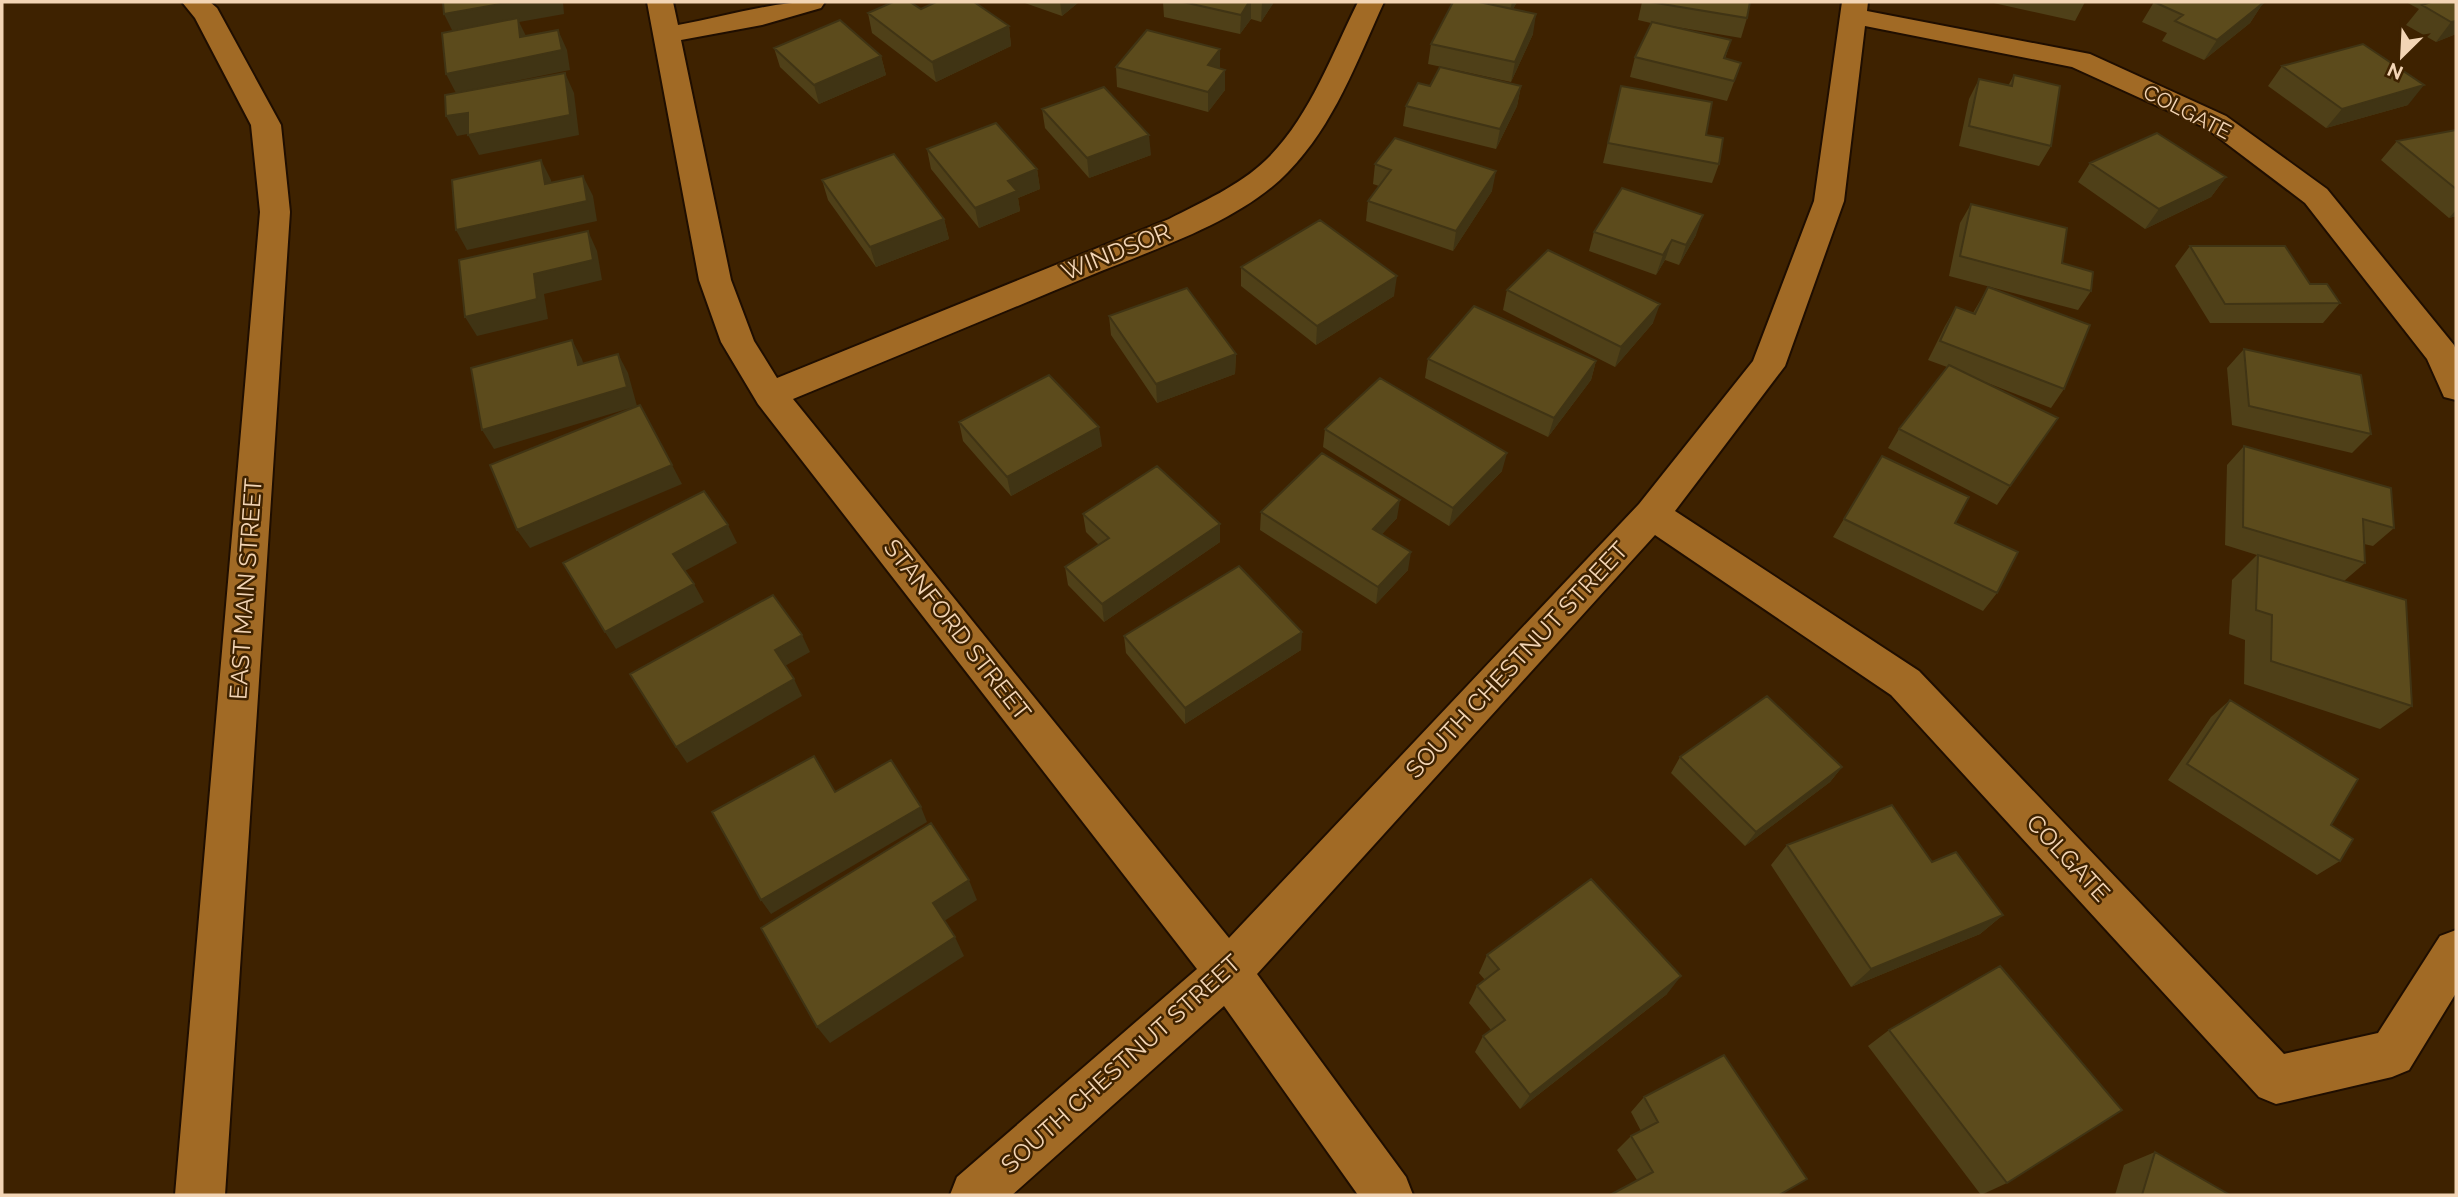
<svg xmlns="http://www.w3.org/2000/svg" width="2458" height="1197" viewBox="0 0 2458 1197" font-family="Raleway,sans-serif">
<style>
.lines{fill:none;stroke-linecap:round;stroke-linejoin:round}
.minor-casing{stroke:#1f0e00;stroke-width:4}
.minor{fill:#a16a25;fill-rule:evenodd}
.wall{fill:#4f4018}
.shaded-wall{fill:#403414}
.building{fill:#5c4b1c;stroke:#403414;stroke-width:2}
.labels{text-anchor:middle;stroke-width:5;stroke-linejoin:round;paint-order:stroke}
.far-street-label{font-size:21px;fill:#f3d5b5;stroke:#3e2200}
.street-label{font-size:24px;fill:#f3d5b5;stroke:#3e2200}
</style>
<rect width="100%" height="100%" fill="#3e2200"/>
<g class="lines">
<defs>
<path id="minor" d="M182 2H210L217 8 281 125 290 212 225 1195H175L260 212 251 125 195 18Z
M647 2H673L678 25C727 16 776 0 825 2L821 8 762 25 681 40 731 280 754 341 777 378 1169 219C1202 202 1239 186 1266 160 1310 117 1331 56 1358 2H1384C1357 61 1334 125 1288 172 1239 223 1151 250 1087 277 989 318 891 359 793 399L1229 938 1639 504 1753 361 1814 201 1842 2H1868L1867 11 2090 54 2226 116 2327 189 2454 345 2456 350V400L2444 397 2427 359 2305 203 2206 128 2072 67 1865 26 1844 201 1785 366 1675 511 1919 671 2284 1054 2378 1033 2440 936 2456 930V993L2409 1070 2392 1077 2276 1104 2259 1097 1891 695 1655 535 1257 974 1406 1177 1413 1195H1358L1224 1006 1012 1195H950L957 1177 1197 969 758 404 721 342 699 280Z"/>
</defs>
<use href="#minor" class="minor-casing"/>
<use href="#minor" class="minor"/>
</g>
<path class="wall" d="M1022 2H1079L1062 16Z
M1163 2H1274L1261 22 1251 19 1240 34 1164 17Z
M1451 2H1517L1513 9 1533 34 1511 82 1428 64 1431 44 1452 3Z
M1642 2H1750L1747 18 1741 38 1671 26 1731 40 1725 59 1741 63 1727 101 1630 77 1635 57 1651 23 1638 20Z
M1989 2H2085L2075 21Z
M2154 2 2263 3 2250 23 2204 60 2162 41 2167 33 2142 22Z
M2406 2H2456V34L2436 42 2406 25 2419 9Z
M921 9 1009 26 1011 46 936 82 872 33 868 13Z
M774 48 881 56 886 75 819 104 780 67Z
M1220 49V69L1225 90 1208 112 1117 87 1116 67Z
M2282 66 2408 105 2326 128 2268 86Z
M2014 75 2051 146 2039 166 1959 146 1969 99 1979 79 2008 86Z
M1430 86H1521L1517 106 1496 149 1403 126 1406 106Z
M1621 86 1706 135 1719 164 1712 183 1603 163Z
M1042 109 1151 155 1089 178 1045 128Z
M2456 130V216L2449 218 2381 160 2397 141Z
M927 149 1037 169 1040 189 1018 198 1020 211 979 228 931 169Z
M2090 163 2226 177 2211 197 2145 229 2078 182Z
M1375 164 1492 191 1453 251 1366 221 1368 201 1379 186 1373 184Z
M822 180 944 219 949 239 876 267 828 200Z
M1971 204 2062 263 2091 291 2078 310 1949 276 1960 223Z
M1594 232 1696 235 1679 265 1665 260 1656 275 1589 251Z
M2190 246 2340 303 2323 323H2210L2175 266Z
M1241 267 1394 296 1316 345 1241 286Z
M1988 287 2064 389 2051 408 1985 382 2010 486 1997 505 1888 448 1899 429 1947 367 1928 360 1945 326 1956 307 1973 313Z
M1507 290 1653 323 1615 367 1503 310Z
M1109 316 1236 354 1235 374 1157 403 1111 335Z
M2244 349 2371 434 2352 453 2232 425 2227 368Z
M1428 359 1596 361 1591 380 1548 437 1425 378Z
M959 422 1102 446 1011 496 963 441Z
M1325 429 1502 471 1449 526 1323 447Z
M2244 446 2394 528 2373 546 2364 544 2365 563 2344 581 2412 706 2380 729 2244 684 2245 640 2229 634 2232 580 2257 555 2225 545 2227 465Z
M1882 456 1955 523 1997 593 1983 611 1833 537Z
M1261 512 1397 518 1382 534 1408 570 1376 604 1260 530Z
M1083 514 1220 542 1104 622 1068 585 1065 567 1099 545 1086 532Z
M1124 636 1301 650 1185 724 1126 653Z
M2230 700 2331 825 2340 861 2317 875 2168 780 2211 717Z
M1680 757 1842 767 1830 782 1745 846 1671 773Z
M1787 845 1932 862 2003 915 1980 934 1851 987 1771 865Z
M1487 955 1667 994 1520 1109 1475 1052 1483 1036 1491 1030 1469 1003 1477 986 1485 980 1479 973Z
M1889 1030 2007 1183 1981 1195 1868 1046Z
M1644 1097 1807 1179 1637 1180 1617 1150 1631 1136 1641 1131 1631 1112Z
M2155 1152 2230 1195H2115L2124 1165Z"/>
<path class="shaded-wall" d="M512 2H563L564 14 519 22 527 38 558 30 567 50 570 70 456 93 446 74 454 34 444 14Z
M1060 2H1079L1062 16Z
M1249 2H1251V19L1240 34 1241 15Z
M1262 2H1274L1261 22Z
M1512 2H1517L1509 16Z
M2263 3 2250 23 2204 60 2217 40Z
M1536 14 1533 34 1511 82 1515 62Z
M2456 21V34L2436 42 2451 22Z
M1009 26 1011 46 936 82 932 62Z
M1220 49V69L1208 65Z
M881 56 886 75 819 104 814 85Z
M1225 70V90L1208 112V92Z
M565 73 574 93 579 135 479 155 468 135Z
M2424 85 2408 105 2326 128 2342 109Z
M1521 86 1517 106 1496 149 1500 129Z
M468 113 478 132 457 136 446 116Z
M1149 135 1151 155 1089 178 1087 158Z
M541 160 551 180 555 204 545 184Z
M1037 169 1040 189 1018 198 1020 211 979 228 975 208 1008 181Z
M1496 171 1492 191 1453 251 1456 231Z
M583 176 593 196 597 221 467 250 456 230Z
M2226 177 2211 197 2145 229 2159 209Z
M2456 210V216L2449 218Z
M1703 215 1696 235 1679 265 1686 245Z
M944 219 949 239 876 267 870 247Z
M588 231 597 251 602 280 544 294 548 319 477 336 465 317Z
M1672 240 1665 260 1656 275 1663 255Z
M1397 276 1394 296 1316 345 1317 326Z
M1660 304 1653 323 1615 367 1621 347Z
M572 340 582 359 589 384 578 365Z
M618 354 628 373 637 406 494 449 482 430Z
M1236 354 1235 374 1157 403 1156 384Z
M1596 361 1591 380 1548 437 1554 418Z
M1099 427 1102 446 1011 496 1007 477Z
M1507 453 1502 471 1449 526 1453 508Z
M672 465 682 484 530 548 517 530Z
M1400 500 1397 518 1370 547 1373 529Z
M1220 524V542L1104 622 1102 604Z
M728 525 737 543 683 572 673 554Z
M1411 552 1408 570 1376 604 1378 587Z
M694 584 704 602 616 649 605 632Z
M1302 632 1301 650 1185 724V708Z
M802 635 810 652 783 667 775 650Z
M794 679 802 696 687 763 676 747Z
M1842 767 1830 782 1745 846 1756 832Z
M921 807 927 822 771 914 761 900Z
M969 880 977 900 941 923 933 903Z
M2003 915 1980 934 1851 987 1871 969Z
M955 937 964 956 830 1043 817 1027Z
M1681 976 1667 994 1520 1109 1530 1095Z"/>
<path class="building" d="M443 2H512L444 14Z
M893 2H910L921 9 936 2H974L1009 26 932 62 868 13Z
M1183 2H1249L1241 15Z
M1453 2H1479L1536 14 1515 62 1431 44Z
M1650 2H1750L1747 18Z
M2154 2H2260L2263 3 2217 40 2175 21 2183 15Z
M2431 2H2456V21L2451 22 2422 5Z
M518 18 520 37 558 30 562 50 446 74 442 33Z
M840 20 881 56 814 85 774 48Z
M1652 22 1731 40 1724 58 1741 63 1734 81 1635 57Z
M1147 30 1220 49 1208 65 1225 70 1208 92 1116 67Z
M2363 44 2424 85 2342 109 2282 66Z
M1440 67 1521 86 1500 129 1406 106 1418 83 1430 86Z
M565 73 570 115 468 135V113L446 116 445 95Z
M2014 75 2060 86 2051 146 1969 126 1979 79 2012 86Z
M1621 86 1712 102 1706 135 1723 138 1719 164 1608 143Z
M1104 87 1149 135 1087 158 1042 109Z
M996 123 1037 169 1008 181 1017 191 975 208 927 149Z
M2456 130V189L2397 141Z
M2157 133 2226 177 2159 209 2090 163Z
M1395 138 1496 171 1456 231 1368 201 1391 170 1375 164Z
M894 154 944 219 870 247 822 180Z
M541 160 545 184 583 176 587 201 456 230 452 180Z
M1622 188 1703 215 1686 245 1672 240 1663 255 1594 232Z
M1971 204 2067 228 2062 263 2093 272 2091 291 1960 256Z
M1320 220 1397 276 1317 326 1241 267Z
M588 231 593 260 534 274 537 299 465 317 459 260Z
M2190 246H2285L2310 284H2327L2340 303 2225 304Z
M1548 250 1660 304 1621 347 1507 290Z
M1988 287 2090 325 2064 389 1940 341 1956 307 1975 314Z
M1187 288 1236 354 1156 384 1109 316Z
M1474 306 1596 361 1554 418 1428 359Z
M572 340 578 365 618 354 627 387 482 430 471 368Z
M2244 349 2361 375 2371 434 2249 406Z
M1949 365 2058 418 2010 486 1899 429Z
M1049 375 1099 427 1007 477 959 422Z
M1380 378 1507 453 1453 508 1325 429Z
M640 405 672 465 517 530 490 465Z
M2244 446 2391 488 2394 528 2363 519 2365 563 2243 527Z
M1322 453 1400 500 1373 529 1411 552 1378 587 1261 512Z
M1882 456 1969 497 1955 523 2018 552 1997 593 1844 519Z
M1157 466 1220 524 1102 604 1065 567 1109 538 1083 514Z
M704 491 728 525 673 554 694 584 605 632 563 563Z
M2258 555 2406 600 2412 706 2271 661 2272 615 2256 610Z
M1239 566 1302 632 1185 708 1124 636Z
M773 595 802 635 775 650 794 679 676 747 630 674Z
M1767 696 1842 767 1756 832 1680 757Z
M2230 700 2358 779 2331 825 2353 839 2340 861 2187 764Z
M814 756 835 792 891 760 921 807 761 900 712 812Z
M1892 805 1932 862 1956 852 2003 915 1871 969 1787 845Z
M931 823 969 880 933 903 955 937 817 1027 761 928Z
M1591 879 1681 976 1530 1095 1483 1036 1505 1020 1477 986 1499 969 1487 955Z
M2000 966 2122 1110 2007 1183 1889 1030Z
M1724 1055 1807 1179 1779 1195H1610L1653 1172 1631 1136 1658 1122 1644 1097Z
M2155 1152 2230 1195H2142Z"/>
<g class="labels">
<g class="far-street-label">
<text transform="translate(2187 112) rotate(27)" y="7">COLGATE</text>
</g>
<g class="street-label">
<text transform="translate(1116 252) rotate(-22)" y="8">WINDSOR</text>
<text transform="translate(246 589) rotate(-86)" y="8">EAST MAIN STREET</text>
<text transform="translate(957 630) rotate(52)" y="8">STANFORD STREET</text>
<text transform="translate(1517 660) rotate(-47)" y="8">SOUTH CHESTNUT STREET</text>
<text transform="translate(2068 858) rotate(47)" y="8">COLGATE</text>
<text transform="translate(1121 1064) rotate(-42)" y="8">SOUTH CHESTNUT STREET</text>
</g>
</g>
<rect width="2458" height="1197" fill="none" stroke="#f3d5b5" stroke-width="7"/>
<g transform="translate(2402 56) rotate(204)" stroke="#3e2200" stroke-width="5" paint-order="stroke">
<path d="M0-5L12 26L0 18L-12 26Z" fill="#f3d5b5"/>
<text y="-10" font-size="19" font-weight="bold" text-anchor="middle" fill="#f3d5b5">N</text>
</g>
</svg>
